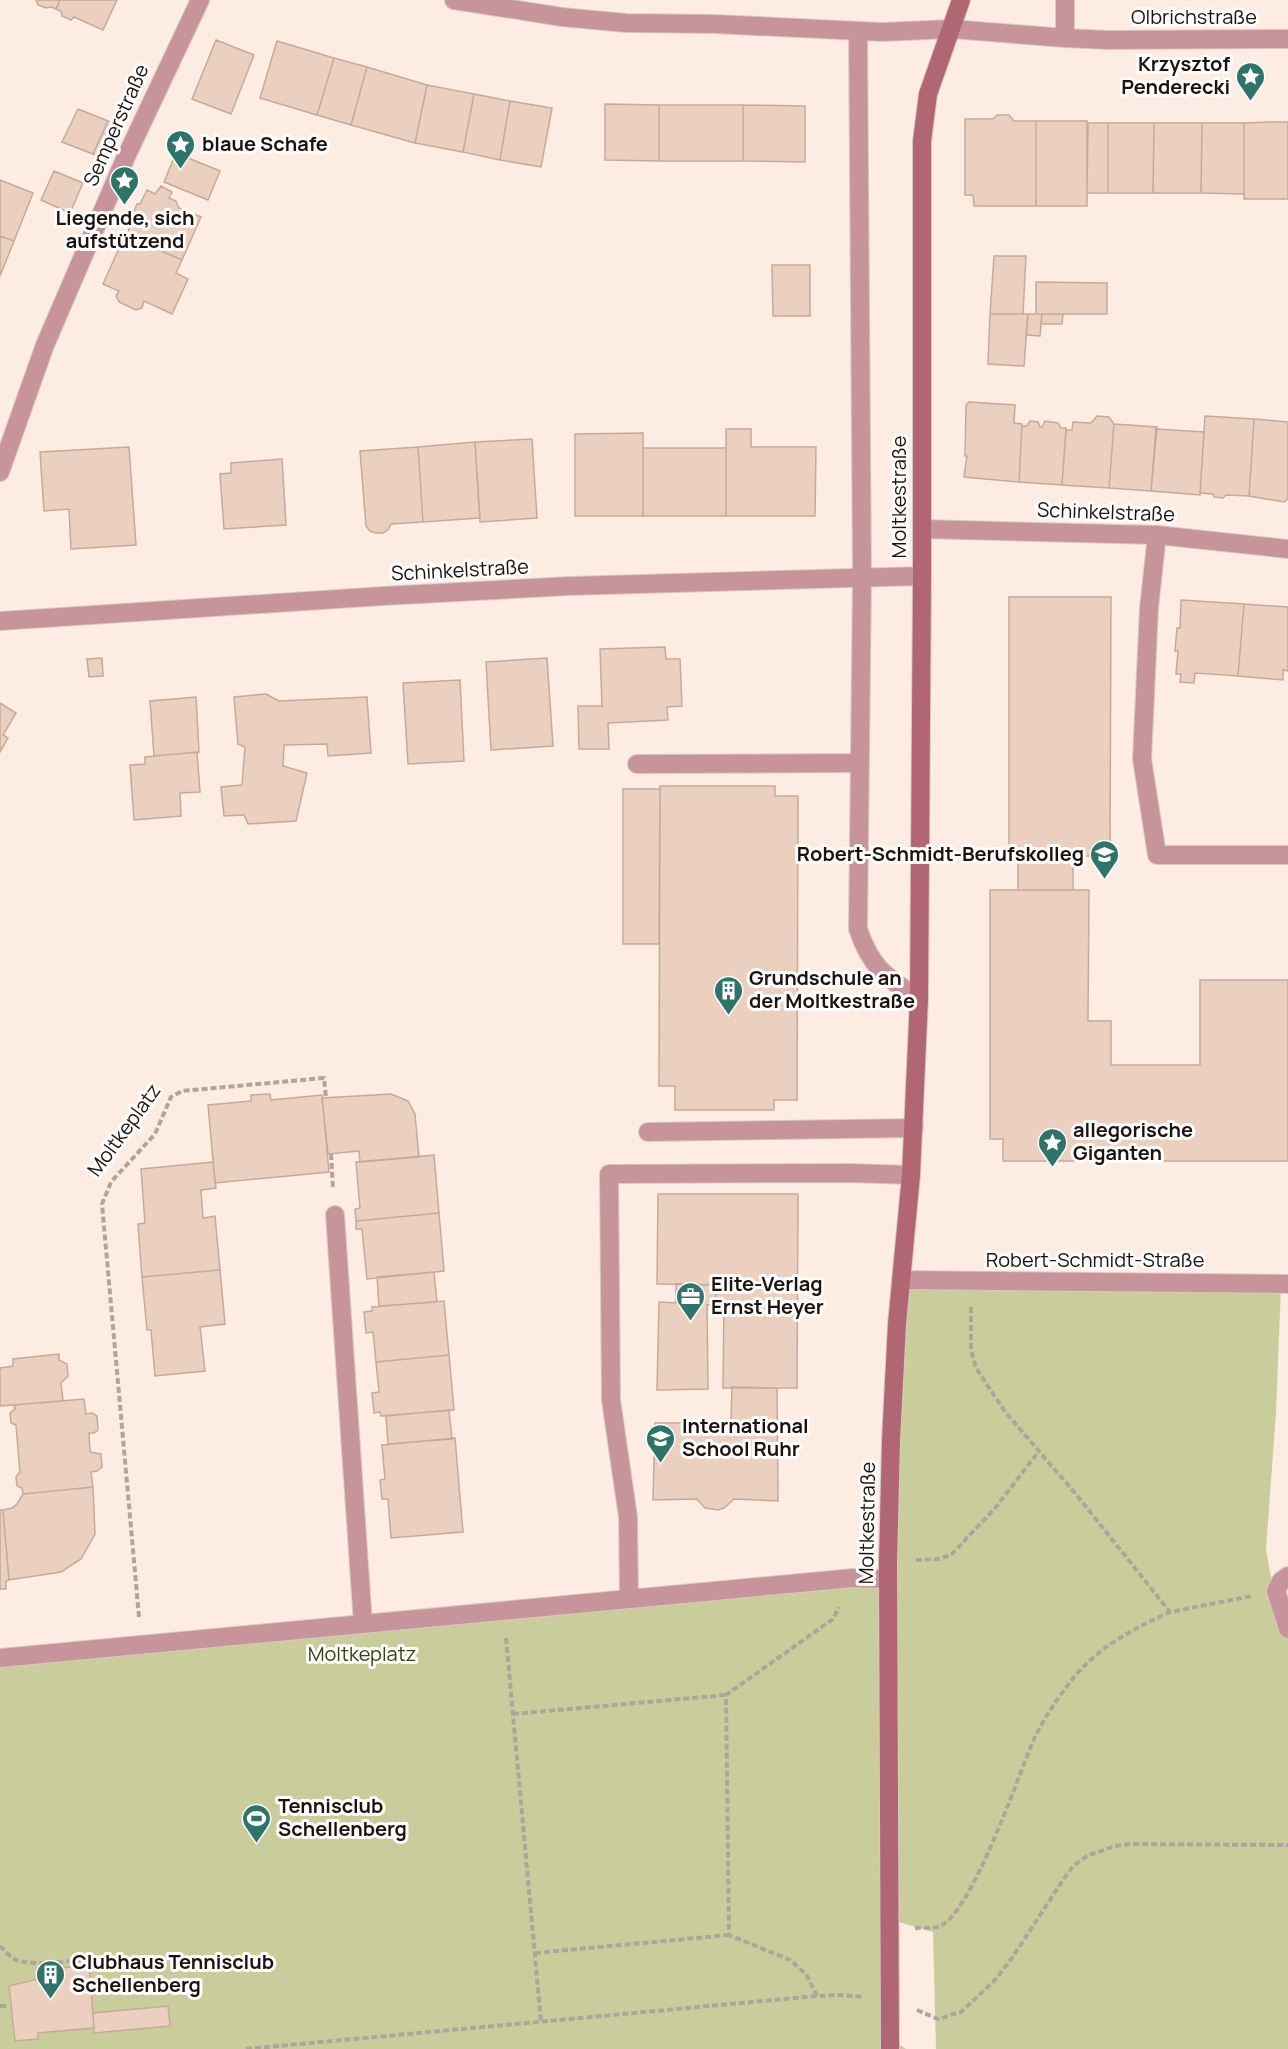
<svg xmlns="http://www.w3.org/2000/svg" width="1288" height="2049" viewBox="0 0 1288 2049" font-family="Manrope,sans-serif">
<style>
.green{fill:#c9cd9b}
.building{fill:#ebd0bf;stroke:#c5aa9b;stroke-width:1.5}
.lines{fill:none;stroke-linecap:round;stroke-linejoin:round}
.lane-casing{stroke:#d9c9c0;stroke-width:20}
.street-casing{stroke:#d9c9c0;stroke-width:20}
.secondary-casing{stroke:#d9c9c0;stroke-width:20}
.path{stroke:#b2a39b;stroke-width:4;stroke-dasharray:6 3;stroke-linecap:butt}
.lane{stroke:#c8949c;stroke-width:18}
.street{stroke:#c8949c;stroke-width:18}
.secondary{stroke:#b06673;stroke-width:18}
.labels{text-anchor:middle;stroke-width:6;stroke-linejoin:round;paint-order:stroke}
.street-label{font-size:20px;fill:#1d130e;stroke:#fdfdfd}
.poi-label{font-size:20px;font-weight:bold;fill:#1d130e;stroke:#fdfdfd;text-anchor:start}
.park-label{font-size:20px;fill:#3d3f10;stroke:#fdfdfd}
</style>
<rect width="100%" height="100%" fill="#fdece2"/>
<path class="green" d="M904 1282 1281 1286 1276 1412 1266 1550 1277 1610 1288 1638V2049H936L933 1932 892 1920V1751Z
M887 1580 889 2038 906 2049H0V1664Z"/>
<path class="building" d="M36 0H60L56 9 51 7 46 8 38 5Z
M60 0H117L103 30 74 17 71 20 62 16 61 11 56 9Z
M216 40 254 55 231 114 192 99Z
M277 41 334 58 317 115 260 98Z
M334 58 367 67 351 125 317 115Z
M367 67 427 85 415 143 351 125Z
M427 85 474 94 463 152 415 143Z
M474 94 510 101 500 160 463 152Z
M510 101 552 108 541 167 500 160Z
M605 104 659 105V161L605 160Z
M659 105H743V161H659Z
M743 105 805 106V162L743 161Z
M78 109 108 121 93 154 62 142Z
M997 115H1009L1014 121H1036V206H974L973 195H965V119H993Z
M108 121 117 124 102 157 93 154Z
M1036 121H1087V206H1036Z
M1270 122H1288V199H1244V123Z
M1088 123H1108V193H1087Z
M1108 123H1154L1153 193H1108Z
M1154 123H1202L1201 193H1153Z
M1202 123H1244V194L1201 193Z
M176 153 220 171 208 200 164 182Z
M54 171 83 183 70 213 41 200Z
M0 180 33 193 14 241 0 236Z
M161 186 172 192 169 198 176 201 179 208 201 217 182 260 126 236 135 216 133 214 137 204H140L147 190 155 194Z
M125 235 182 260 176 273 188 279 172 314 144 301 142 308 136 310 119 302 116 296 119 291 103 284Z
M0 236 14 241 0 276Z
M994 256H1026L1023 314H990Z
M772 265H810V316H773Z
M1036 282 1107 283V314H1036Z
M990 314H1028L1024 366 988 364Z
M1028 314H1042L1040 336 1026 335Z
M1042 314H1063L1062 324H1041Z
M969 402 1015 405 1014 423 1022 424 1019 482 964 477 967 456H965L966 405Z
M1097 416 1109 417 1114 424 1109 488 1062 485 1066 430H1072L1073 422 1091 423Z
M1205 416 1254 419 1249 496 1226 495 1223 498 1214 497 1213 494 1200 493Z
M1254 419 1288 422V499L1284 502 1249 496Z
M1030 421 1038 422 1040 427H1042L1045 421 1058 423 1061 428H1066L1062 485 1019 482 1022 426H1027Z
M1114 424 1157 427 1151 491 1109 488Z
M726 429H751V447H816L815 516H726Z
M1156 429 1204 432 1200 495 1151 491Z
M643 433V516H575V434Z
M532 439 537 518 480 522 475 442Z
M475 442 480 518 423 522 418 447Z
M129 447 136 545 71 549 69 509 44 511 40 452Z
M418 447 423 522 391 524 388 530 383 533H376L370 531 366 526 360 451Z
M643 448H726V516H643Z
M282 459 286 525 224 529 220 474 231 473V463Z
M1009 597H1111L1110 856H1073V890H1018V856H1009Z
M1181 600 1244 604 1238 676 1195 673 1194 683 1180 682 1181 674H1176L1178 651H1175L1177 628H1180Z
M1244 604 1288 607V671L1283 670V680L1238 676Z
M665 647 666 659H680L682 706 667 707 668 720 608 723 609 749H579L578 706H602L600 649Z
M102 658 103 676 89 677 87 659Z
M547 658 553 746 491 750 486 662Z
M460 680 464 761 408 764 403 683Z
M266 694 279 701 367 697 371 753 328 756 327 744 284 745 283 766 307 773 296 821 248 824 244 815 224 816 221 787 242 785 245 747 238 744 234 697Z
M196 697 199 752 154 756 150 701Z
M0 703 16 713 3 735 8 738 0 752Z
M197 752 200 792 180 793 181 816 134 820 130 765 145 764V757Z
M660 786H775V796H798L797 1100H774V1110H675V1086H659Z
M623 789H660L659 944H623Z
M990 890H1089L1088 1021H1111V1065H1200V980H1288V1161H1003V1139H990Z
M270 1094 271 1100 322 1095 329 1172 215 1183 208 1105 251 1101V1095Z
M391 1094 408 1101 415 1114 419 1157 360 1162 359 1151 328 1154 322 1098Z
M434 1155 439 1213 356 1221 355 1209 360 1208 356 1162Z
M213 1162 216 1188 201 1190 203 1218 215 1216 220 1270 142 1277 138 1224 145 1223 141 1169Z
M658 1194H798L797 1388H723L724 1304H716V1285L657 1284Z
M439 1213 444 1271 367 1279 362 1229H356V1221Z
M220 1270 225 1324 200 1327 205 1371 155 1376 151 1330H147L142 1277Z
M434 1272 437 1302 379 1306 377 1277Z
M676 1284 716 1285V1304L707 1305 708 1389 657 1390 659 1302 676 1303Z
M444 1301 449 1355 376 1362 373 1332 366 1333 364 1312 372 1311V1307Z
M59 1354V1360L67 1364 68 1376 61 1383 63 1401 0 1406V1368L13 1366V1359Z
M449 1355 454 1410 381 1416 380 1412 374 1413 372 1393 379 1392 376 1362Z
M732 1387 777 1388 778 1501 734 1499 724 1508 718 1510 705 1508 697 1499 653 1500 655 1423H731Z
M84 1399 86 1414 92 1413 97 1416 98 1430 94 1433H89L90 1452 101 1454 102 1467 97 1471 91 1472 93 1487 23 1494 22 1488 17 1486 16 1477 20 1472 16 1425 11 1423 10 1413 15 1409 14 1405Z
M449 1410 452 1439 388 1444 386 1416Z
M455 1438 463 1532 391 1538 388 1499H382L380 1480 385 1479 382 1445Z
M93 1487 95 1534 81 1559 61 1572 9 1580 3 1510 12 1508 17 1504 23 1494Z
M0 1510H3L9 1580 6 1581V1589H0Z
M89 1965 94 2028 38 2033V2039L15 2041 9 1986 54 1975 52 1969Z
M168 2006 170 2026 94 2033 93 2013Z"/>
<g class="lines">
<defs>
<path id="lane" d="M1157 535 1149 608 1142 759 1157 855H1288
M637 764 860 763
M648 1132 914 1128
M335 1215 363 1624
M629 1598 628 1517 611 1400 609 1174 850 1173 911 1175"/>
<path id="street" d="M454 0 562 17 626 23 714 24 882 32 951 29 1065 38 1108 40 1288 39
M1065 0V38
M858 32 862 577 858 929C871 968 886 977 919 999
M0 472 45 345 125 159 200 0
M922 529 1157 535 1288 549
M0 621 383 596 570 586 922 576
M901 1280 1288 1284
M1288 1576 1281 1581 1276 1591 1288 1629
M0 1658 853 1578 888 1579"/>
<path id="secondary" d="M890 2049 888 1562 891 1440 897 1324 911 1175 919 999 922 576V141L928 94 961 0"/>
</defs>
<use href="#lane" class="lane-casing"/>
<use href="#street" class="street-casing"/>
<use href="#secondary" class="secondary-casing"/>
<path class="path" d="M331 1154 333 1189
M971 1307V1350L976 1368 1006 1413 1075 1493 1170 1612 1252 1596
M916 1560 940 1559 952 1554 996 1507 1039 1451
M139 1617 102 1204 111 1182 155 1134 171 1097 182 1091 324 1078 326 1098
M506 1638 541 2022
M513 1714 726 1695
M915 1928C922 1927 931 1929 938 1927 971 1917 1019 1773 1034 1739 1043 1720 1055 1702 1068 1685 1094 1649 1131 1630 1170 1612
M0 1946C4 1950 9 1956 14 1959 31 1968 86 1959 106 1957
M535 1953 729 1935
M817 1996 806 1974 790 1960 729 1935 726 1695 833 1619 839 1607
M0 2006H9
M917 2010 938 2019 961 2012 996 1979 1012 1958 1061 1883 1073 1866 1087 1856 1115 1846 1129 1844 1288 1845
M246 2049 817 1996 840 1995 863 1997"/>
<use href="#lane" class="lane"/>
<use href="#street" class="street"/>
<use href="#secondary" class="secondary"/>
</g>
<defs>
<symbol id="sight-pin" viewBox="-11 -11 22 30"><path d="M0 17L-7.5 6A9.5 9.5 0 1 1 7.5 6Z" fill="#2e7469" stroke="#fdfdfd"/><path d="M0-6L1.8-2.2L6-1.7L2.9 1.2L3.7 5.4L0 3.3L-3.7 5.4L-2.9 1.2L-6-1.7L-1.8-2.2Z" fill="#fff"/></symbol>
<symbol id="university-pin" viewBox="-11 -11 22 30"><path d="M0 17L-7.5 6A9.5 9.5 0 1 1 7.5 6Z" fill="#2e7469" stroke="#fdfdfd"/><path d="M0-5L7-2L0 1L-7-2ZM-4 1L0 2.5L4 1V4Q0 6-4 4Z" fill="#fff"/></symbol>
<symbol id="building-pin" viewBox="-11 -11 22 30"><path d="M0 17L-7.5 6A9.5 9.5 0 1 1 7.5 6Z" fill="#2e7469" stroke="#fdfdfd"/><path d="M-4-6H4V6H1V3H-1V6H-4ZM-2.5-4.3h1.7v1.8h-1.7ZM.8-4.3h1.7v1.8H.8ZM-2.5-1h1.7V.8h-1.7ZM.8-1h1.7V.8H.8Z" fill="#fff"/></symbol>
<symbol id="office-pin" viewBox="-11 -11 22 30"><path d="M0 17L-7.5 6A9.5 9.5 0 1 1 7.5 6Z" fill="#2e7469" stroke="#fdfdfd"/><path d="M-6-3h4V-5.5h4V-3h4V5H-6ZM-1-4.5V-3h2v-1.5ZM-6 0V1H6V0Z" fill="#fff"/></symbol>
<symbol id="school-pin" viewBox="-11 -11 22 30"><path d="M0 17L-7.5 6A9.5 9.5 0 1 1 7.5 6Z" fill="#2e7469" stroke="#fdfdfd"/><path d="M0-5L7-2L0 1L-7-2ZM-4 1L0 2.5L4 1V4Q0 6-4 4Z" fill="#fff"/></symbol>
<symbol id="stadium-pin" viewBox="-11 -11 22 30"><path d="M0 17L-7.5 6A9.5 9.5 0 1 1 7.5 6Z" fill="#2e7469" stroke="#fdfdfd"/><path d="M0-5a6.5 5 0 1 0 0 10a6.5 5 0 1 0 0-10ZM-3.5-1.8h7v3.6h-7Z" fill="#fff"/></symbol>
</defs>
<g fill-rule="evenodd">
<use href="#sight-pin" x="1234" y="60" width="33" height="45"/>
<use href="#sight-pin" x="164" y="128" width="33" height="45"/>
<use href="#sight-pin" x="108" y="164" width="33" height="45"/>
<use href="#university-pin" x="1088" y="838" width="33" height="45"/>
<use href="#building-pin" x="712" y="974" width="33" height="45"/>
<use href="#sight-pin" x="1036" y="1126" width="33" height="45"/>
<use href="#office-pin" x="674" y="1280" width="33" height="45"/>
<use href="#school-pin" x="644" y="1422" width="33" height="45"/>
<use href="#stadium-pin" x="240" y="1802" width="33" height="45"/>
<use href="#building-pin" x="34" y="1958" width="33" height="45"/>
</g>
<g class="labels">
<g class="street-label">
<text x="1194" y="24">Olbrichstraße</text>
<text transform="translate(116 125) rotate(-66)" y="7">Semperstraße</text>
<text transform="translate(899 497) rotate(-90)" y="7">Moltkestraße</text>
<text transform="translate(1106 512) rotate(2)" y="7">Schinkelstraße</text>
<text transform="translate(460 570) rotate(-3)" y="7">Schinkelstraße</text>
<text transform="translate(124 1130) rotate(-54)" y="7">Moltkeplatz</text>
<text x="1095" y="1267">Robert-Schmidt-Straße</text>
<text transform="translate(867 1523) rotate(-89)" y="7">Moltkestraße</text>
</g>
<g class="poi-label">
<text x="1230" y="71" text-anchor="end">Krzysztof<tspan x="1230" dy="23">Penderecki</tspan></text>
<text x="202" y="151">blaue Schafe</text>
<text x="125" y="225" text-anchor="middle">Liegende, sich<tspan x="125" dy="23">aufstützend</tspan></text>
<text x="1084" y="861" text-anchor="end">Robert-Schmidt-Berufskolleg</text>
<text x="749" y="985">Grundschule an<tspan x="749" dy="23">der Moltkestraße</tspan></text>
<text x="1073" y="1137">allegorische<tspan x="1073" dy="23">Giganten</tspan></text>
<text x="711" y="1291">Elite-Verlag<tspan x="711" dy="23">Ernst Heyer</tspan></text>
<text x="682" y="1433">International<tspan x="682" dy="23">School Ruhr</tspan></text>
<text x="278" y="1813">Tennisclub<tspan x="278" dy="23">Schellenberg</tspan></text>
<text x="72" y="1969">Clubhaus Tennisclub<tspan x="72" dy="23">Schellenberg</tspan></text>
</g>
<g class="park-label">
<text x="362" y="1661">Moltkeplatz</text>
</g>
</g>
</svg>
